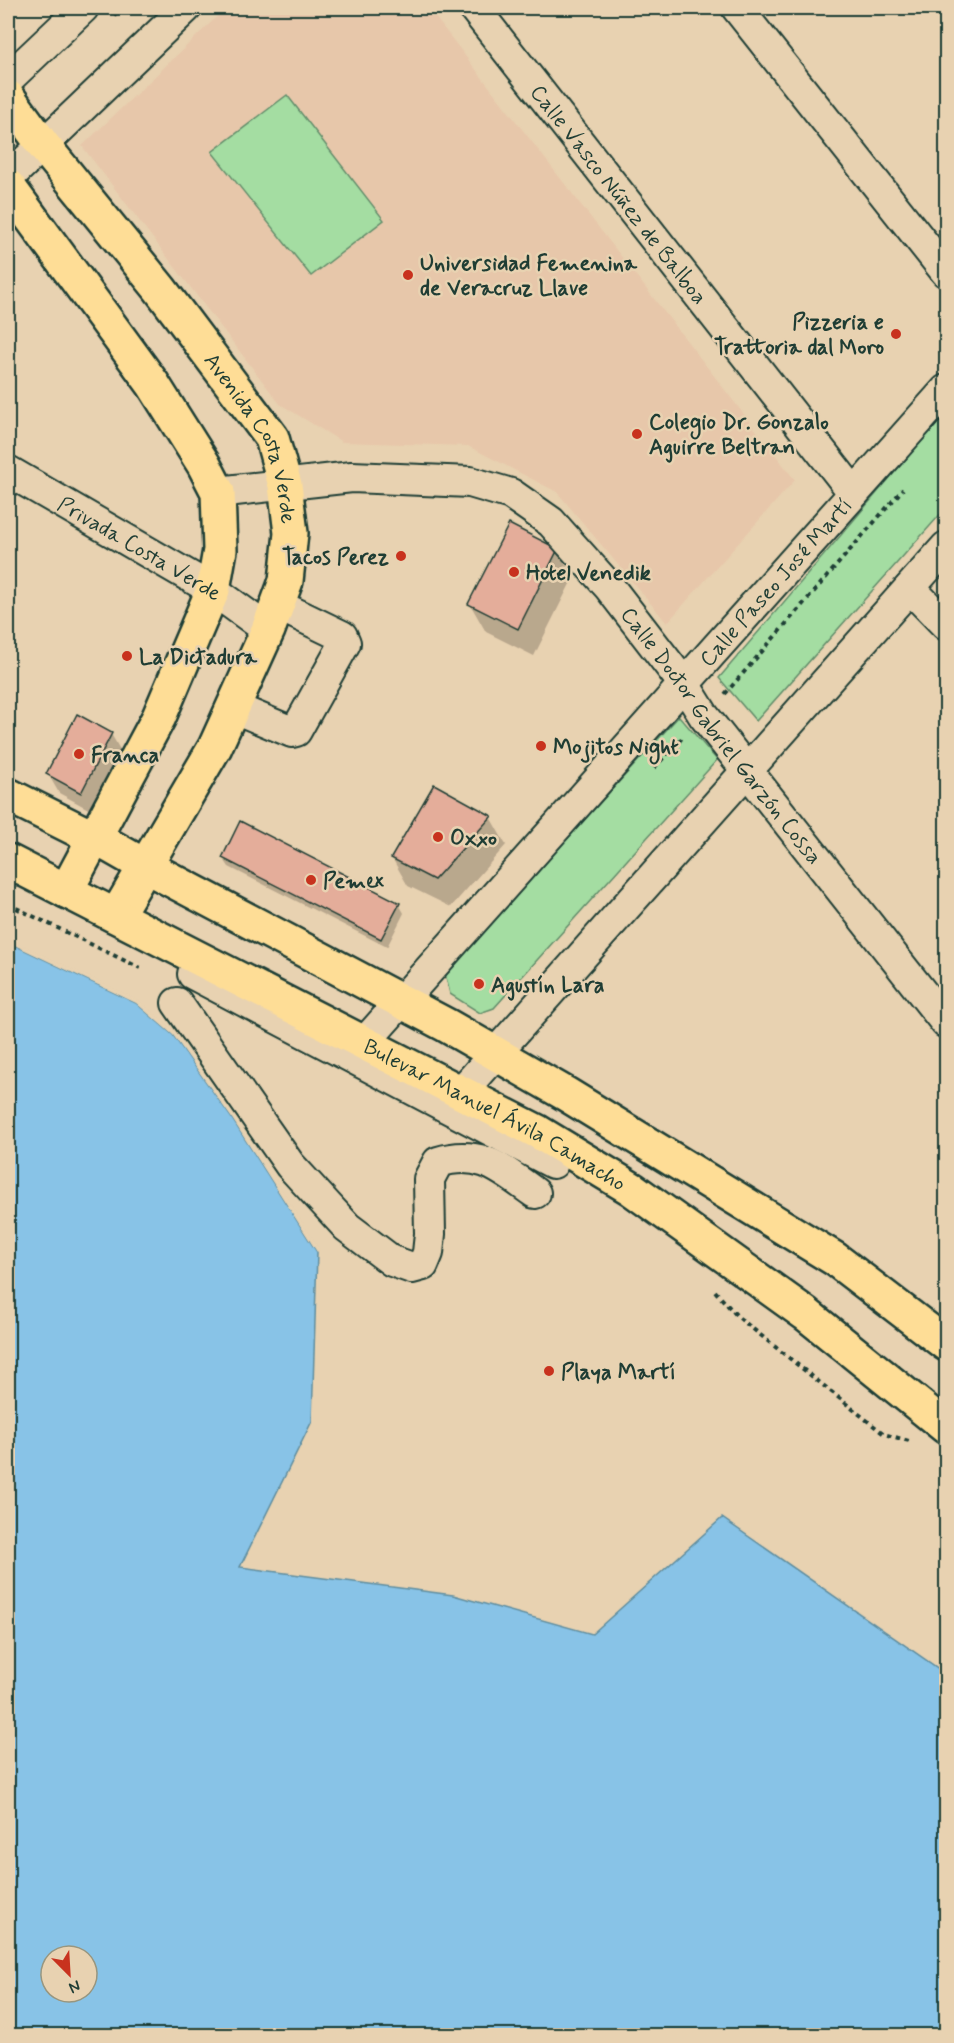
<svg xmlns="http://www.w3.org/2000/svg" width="954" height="2043" viewBox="0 0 954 2043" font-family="Mynerve,sans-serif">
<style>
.built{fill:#e7c7aa}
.green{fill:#a4dda2;stroke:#628d6b;stroke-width:1.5}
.water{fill:#88c3e7;stroke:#5e8d9f;stroke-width:1.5;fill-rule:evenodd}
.pier{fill:#e8d2b1}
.shadow{fill:#0003}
.building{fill:#e4ad9a;stroke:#1f3d34;stroke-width:1.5}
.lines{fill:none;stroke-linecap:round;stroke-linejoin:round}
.minor-casing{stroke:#1f3d34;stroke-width:34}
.major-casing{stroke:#1f3d34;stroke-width:38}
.path{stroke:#1f3d34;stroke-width:4;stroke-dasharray:4.5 4.5;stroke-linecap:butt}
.minor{stroke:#e8d2b1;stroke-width:30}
.major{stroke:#fedd96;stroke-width:33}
.poi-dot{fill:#c8321e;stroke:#e8d2b1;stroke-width:2}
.labels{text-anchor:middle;stroke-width:5;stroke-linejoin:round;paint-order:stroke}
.street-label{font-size:22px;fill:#1f3d34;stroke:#e8d2b1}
.poi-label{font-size:22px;font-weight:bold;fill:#1f3d34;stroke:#e8d2b1;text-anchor:start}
</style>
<rect width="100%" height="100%" fill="#e8d2b1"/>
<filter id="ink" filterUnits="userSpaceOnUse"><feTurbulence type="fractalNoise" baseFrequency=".0167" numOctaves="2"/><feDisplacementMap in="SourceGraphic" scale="12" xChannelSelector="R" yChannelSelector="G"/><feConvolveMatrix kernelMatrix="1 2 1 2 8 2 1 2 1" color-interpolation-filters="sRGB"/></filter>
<g filter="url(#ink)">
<path class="built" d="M226 8H428L795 480 667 623 557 492 468 446 342 442 280 404 82 146Z"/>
<path class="green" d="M287 95 384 220 311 276 212 152Z
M946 412V508L756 721 719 678Z
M679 716 717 760 494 1008 480 1013 450 994 445 973Z"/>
<path class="water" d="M8 942 136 1003 173 1035 231 1117 317 1252 312 1421 240 1567 453 1595 592 1634 722 1518 946 1674V2035H8ZM51 1956H87V1992H51Z"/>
<path class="pier" d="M8 939 138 1001 175 1033 234 1115 319 1250 317 1252 231 1117 173 1035 136 1003 8 942Z"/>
<path class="shadow" d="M557 550 573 578 534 656 486 632 470 604Z
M111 734 122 753 92 811 59 793 48 774Z
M490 817 506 845 451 907 408 886 392 858Z
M223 858 399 904 404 913 387 947 229 867Z"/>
<path class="building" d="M509 524 558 549 518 629 468 604Z
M77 714 112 733 81 793 46 774Z
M434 784 492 816 434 880 391 858Z
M240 821 400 903 381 939 222 858Z"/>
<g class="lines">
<defs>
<g id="minor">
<path id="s1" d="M474 8 854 493"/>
<path d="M737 8 946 272"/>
<path d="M8 79 83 8"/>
<path d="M8 178 186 8"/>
<path id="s2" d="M8 471 213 590 268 630"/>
<path id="s3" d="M218 492 352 477 470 482 511 494 551 522 610 588 684 684 704 716 946 1023"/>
<path d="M910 588 946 625"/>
<path d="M232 707 292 732 296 731 345 643 342 636 278 605"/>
<path d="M193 974 553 1163"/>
<path d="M177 1003 290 1165 347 1227 392 1261 412 1268 423 1265 428 1253 430 1234 429 1179 438 1162C481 1149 501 1169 535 1193"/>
<path id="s4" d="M364 1043 946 390"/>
<path d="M461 1092 946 547"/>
</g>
<g id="major">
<path id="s5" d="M8 97 43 145 160 289 272 438 285 485 291 533 286 581 268 630 215 747 116 916"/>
<path d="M8 186 153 384 204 465 218 492 220 550 213 590 159 717 66 891"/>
<path d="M8 795 110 846 145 866 446 1025 566 1094 835 1259 946 1344"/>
<path id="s6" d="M8 861 538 1132 632 1189 806 1314 946 1427"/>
</g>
</defs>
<use href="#minor" class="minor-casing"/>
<use href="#major" class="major-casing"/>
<path class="path" d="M114 15 122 8
M725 694 903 489
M654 768 682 738
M8 904 140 968
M715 1291 738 1317 884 1434 909 1441"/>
<use href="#minor" class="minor"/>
<use href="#major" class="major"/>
</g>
</g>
<g class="poi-dot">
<circle cx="408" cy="275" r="6"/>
<circle cx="896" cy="334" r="6"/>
<circle cx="637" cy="434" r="6"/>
<circle cx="401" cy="556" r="6"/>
<circle cx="514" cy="572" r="6"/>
<circle cx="127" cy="656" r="6"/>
<circle cx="541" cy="746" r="6"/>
<circle cx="79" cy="754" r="6"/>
<circle cx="438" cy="837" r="6"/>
<circle cx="311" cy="880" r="6"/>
<circle cx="479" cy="984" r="6"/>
<circle cx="549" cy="1371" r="6"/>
</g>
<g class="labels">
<g class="street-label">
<text dy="8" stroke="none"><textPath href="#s1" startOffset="236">Calle Vasco Núñez de Balboa</textPath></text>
<text dy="8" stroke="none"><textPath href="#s5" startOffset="423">Avenida Costa Verde</textPath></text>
<text dy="8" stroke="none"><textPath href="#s2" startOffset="153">Privada Costa Verde</textPath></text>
<text dy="8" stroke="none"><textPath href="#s4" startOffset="618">Calle Paseo José Martí</textPath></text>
<text dy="8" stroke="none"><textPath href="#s3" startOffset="618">Calle Doctor Gabriel Garzón Cossa</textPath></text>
<text dy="8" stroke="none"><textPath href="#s6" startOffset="549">Bulevar Manuel Ávila Camacho</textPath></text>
</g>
<g class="poi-label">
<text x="420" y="270">Universidad Femenina<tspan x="420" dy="25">de Veracruz Llave</tspan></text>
<text x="884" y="329" text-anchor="end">Pizzeria e<tspan x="884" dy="25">Trattoria dal Moro</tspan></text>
<text x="649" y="429">Colegio Dr. Gonzalo<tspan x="649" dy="25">Aguirre Beltran</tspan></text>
<text x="389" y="564" text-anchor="end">Tacos Perez</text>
<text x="526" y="580">Hotel Venedik</text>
<text x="139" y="664">La Dictadura</text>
<text x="553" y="754">Mojitos Night</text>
<text x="91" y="762">Franca</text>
<text x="450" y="845">Oxxo</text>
<text x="323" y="888">Pemex</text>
<text x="491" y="992">Agustín Lara</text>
<text x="561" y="1379">Playa Martí</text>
</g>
</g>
<rect width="954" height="2043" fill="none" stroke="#e8d2b1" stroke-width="30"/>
<rect x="15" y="15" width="924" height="2013" fill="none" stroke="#1f3d34" stroke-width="2" filter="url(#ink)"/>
<g transform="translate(69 1974) rotate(156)"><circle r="28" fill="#e8d2b1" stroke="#98967f" stroke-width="1.5"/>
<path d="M0-4.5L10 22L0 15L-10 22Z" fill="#c8321e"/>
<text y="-9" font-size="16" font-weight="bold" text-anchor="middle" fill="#1f3d34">N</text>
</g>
</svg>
